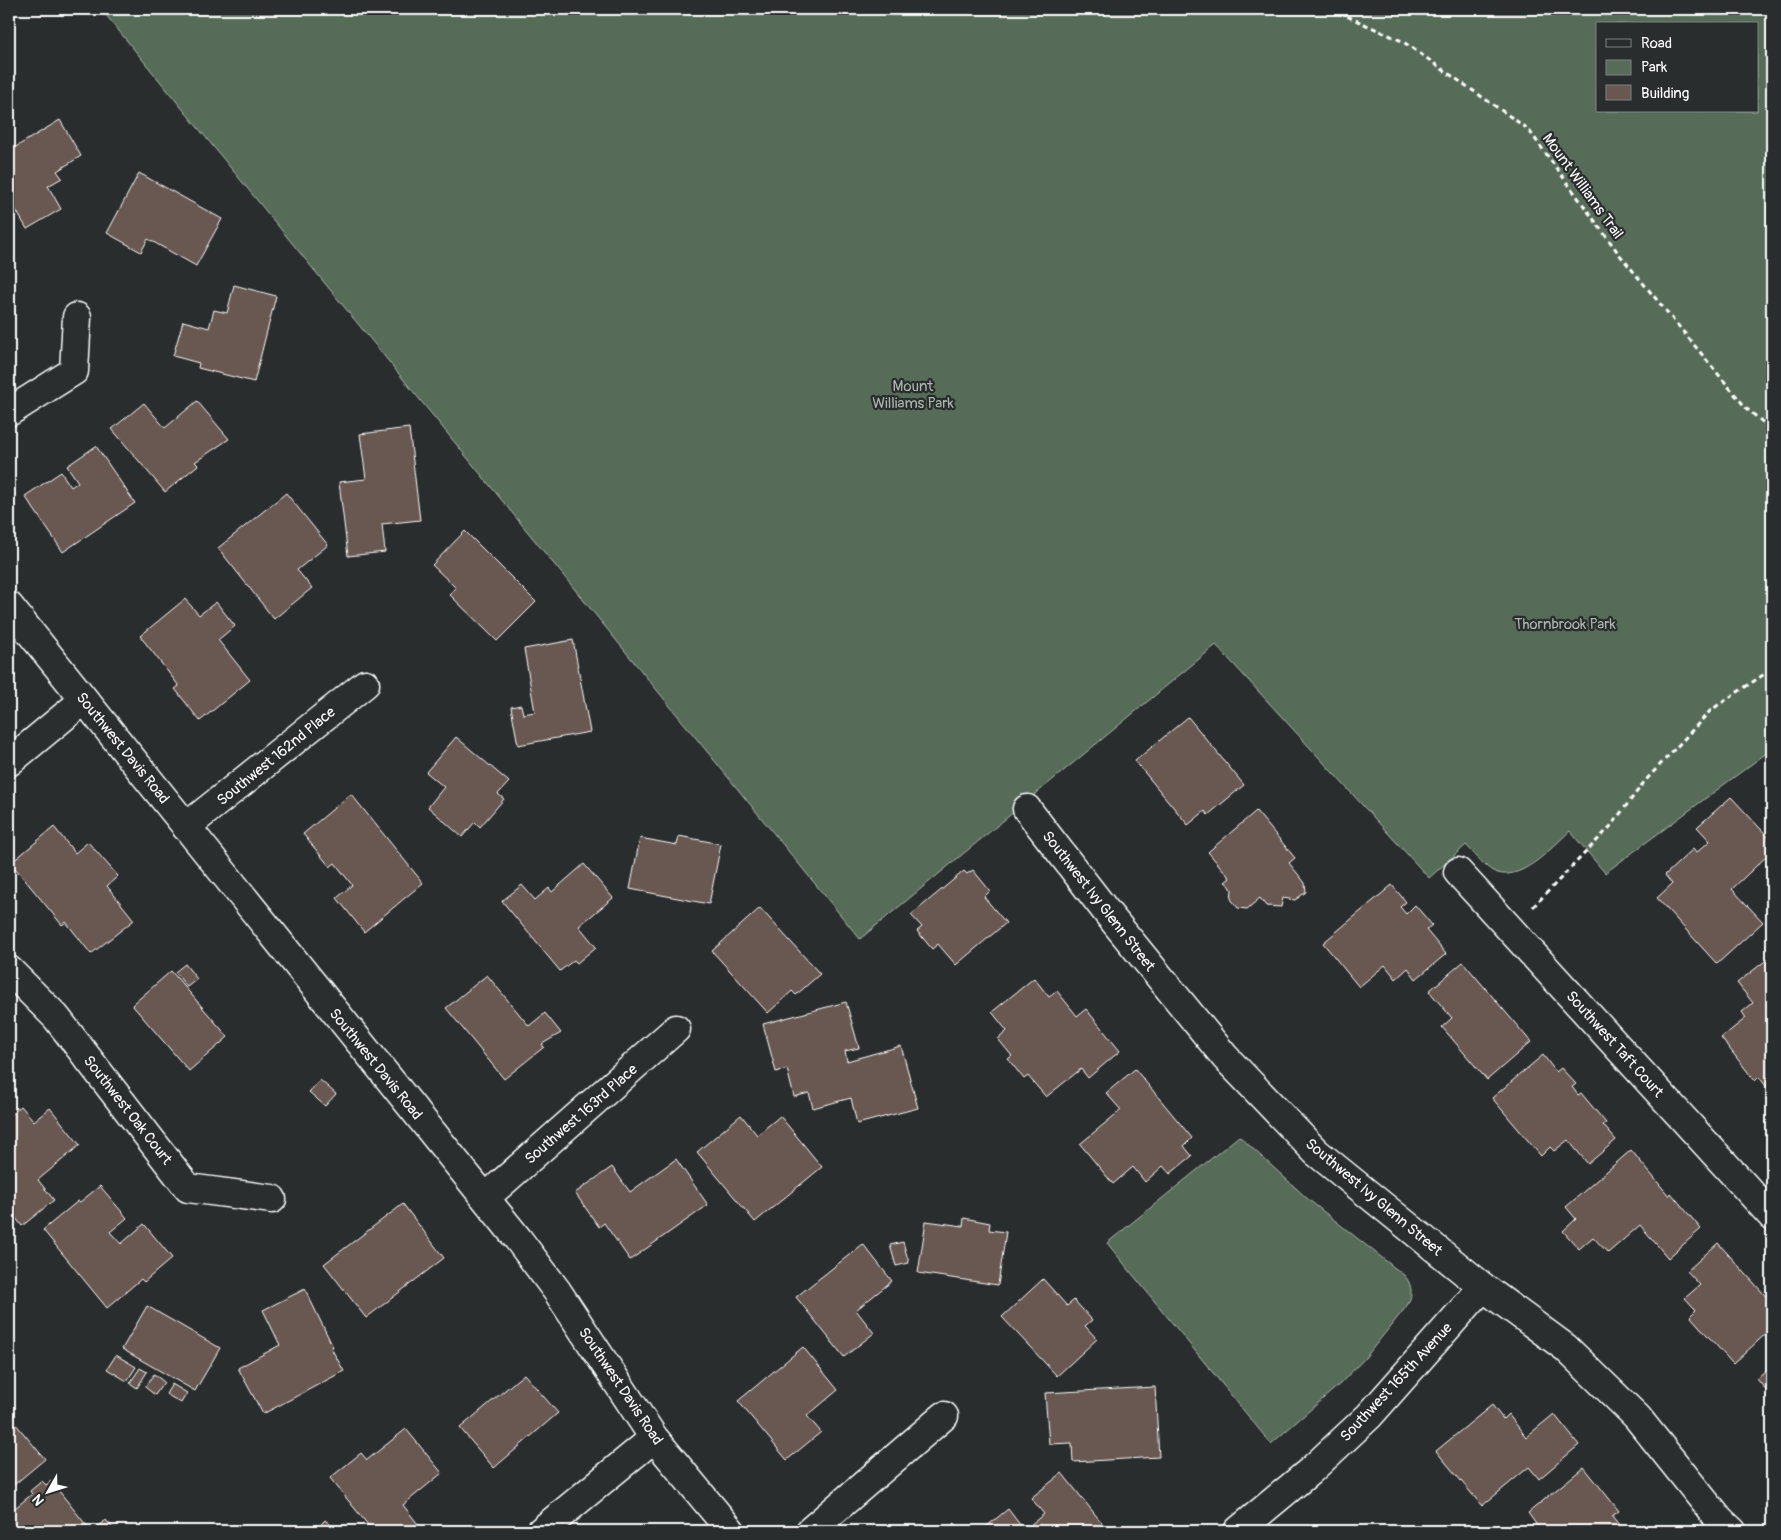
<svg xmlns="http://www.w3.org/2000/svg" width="1781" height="1540" viewBox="0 0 1781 1540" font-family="Pangolin,sans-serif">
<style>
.green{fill:#566c58;stroke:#aab6ac;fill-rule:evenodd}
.building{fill:#695851;stroke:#fff}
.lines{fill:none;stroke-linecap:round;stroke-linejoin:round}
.minor-casing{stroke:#fff;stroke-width:31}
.path{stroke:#fff;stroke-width:3;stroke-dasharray:5 4;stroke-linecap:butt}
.minor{stroke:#2a2d2e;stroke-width:28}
.labels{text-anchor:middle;stroke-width:4.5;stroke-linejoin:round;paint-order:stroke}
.street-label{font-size:15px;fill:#fff;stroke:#2a2d2e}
.park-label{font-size:15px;fill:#aab6ac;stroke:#2a2d2e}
</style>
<rect width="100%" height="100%" fill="#2a2d2e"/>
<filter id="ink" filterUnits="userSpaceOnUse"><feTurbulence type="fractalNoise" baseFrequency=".02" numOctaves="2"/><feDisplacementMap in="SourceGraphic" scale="10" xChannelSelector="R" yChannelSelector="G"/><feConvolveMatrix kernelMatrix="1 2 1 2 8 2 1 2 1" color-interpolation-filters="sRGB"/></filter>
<g filter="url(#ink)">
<path class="green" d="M101 9H1772V749L1605 873 1570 831C1552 847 1518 887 1491 870 1481 863 1474 853 1466 845L1429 878 1216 645 860 939ZM1597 24H1757V111H1597Z
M1239 1136 1309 1200 1405 1276C1413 1286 1413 1297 1406 1307L1365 1358 1340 1384 1271 1444 1107 1243Z"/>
<path class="building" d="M60 120 81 156 57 171 62 178 48 186 61 209 27 229 9 198V151Z
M139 173 222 219 196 266 148 239 141 252 107 233Z
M234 285 276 296 254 382 198 368 199 363 173 356 183 321 209 328 214 310 227 313Z
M197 401 229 439 195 462 198 465 165 492 112 429 144 403 165 428Z
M409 428 420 520 382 524 385 552 348 556 339 482 366 479 360 434Z
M96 446 135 503 63 552 25 496 61 472 71 487 78 482 67 466Z
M286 493 328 545 297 570 312 588 274 619 218 548Z
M465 531 536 602 497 641 449 594 456 588 432 565Z
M185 599 199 615 216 602 235 626 218 640 250 680 200 721 175 689 179 686 140 636Z
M573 640 590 732 518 745 511 707 521 705 523 714 535 712 524 649Z
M1188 717 1244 785 1208 815 1205 811 1188 825 1135 761Z
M456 737 509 782 498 794 504 799 480 827 475 822 462 837 428 807 444 787 426 772Z
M351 794 423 883 364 932 337 898 352 885 335 863 330 867 303 834Z
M1731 797 1772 841V851L1732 889 1763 922 1717 964 1657 898 1672 884 1665 875 1693 849 1696 853 1710 841 1697 827Z
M1256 811 1295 858 1289 863 1305 883 1306 892 1295 900 1283 898 1281 907 1266 906 1260 898 1247 909 1238 908 1231 899 1232 890 1230 886 1225 882 1230 878 1208 852Z
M54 827 75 853 88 842 118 876 107 886 134 920 91 954 66 922 62 925 11 863Z
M679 836 721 844 709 904 630 889 640 838 677 845Z
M584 864 613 898 579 926 596 947 577 963 574 960 560 971 502 901 522 885 535 900 549 888 552 892Z
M973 870 990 891 984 897 1006 923 956 965 938 944 932 949 917 931 922 927 911 915 964 871 967 874Z
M1392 885 1406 902 1400 907 1406 914 1415 905 1432 925 1426 930 1446 954 1416 979 1408 968 1396 979 1385 965 1359 987 1323 943Z
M760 908 820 974 796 995 792 991 768 1013 712 951Z
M1769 958 1772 962 1771 1093 1759 1077 1755 1081 1721 1038 1746 1018 1742 1012 1753 1003 1737 983Z
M1463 962 1531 1042 1487 1080 1442 1027 1452 1018 1429 991Z
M185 964 197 979 187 987 175 972Z
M171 971 228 1037 189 1071 132 1005Z
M487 975 529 1026 545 1013 561 1033 542 1044 544 1047 504 1079 446 1008Z
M1034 978 1049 997 1057 991 1077 1016 1086 1009 1120 1051 1088 1078 1081 1069 1046 1097 1028 1076 1024 1079 1008 1059 1012 1056 998 1039 1007 1031 992 1012Z
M846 1002 859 1048 845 1051 847 1061 901 1046 918 1108 857 1124 851 1098 813 1108 809 1093 794 1097 787 1069 776 1072 763 1024Z
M1543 1055 1556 1072 1561 1068 1576 1084 1572 1087 1578 1095 1581 1093 1606 1123 1603 1125 1616 1140 1588 1164 1568 1140 1554 1151 1550 1147 1541 1156 1492 1098Z
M1135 1069 1192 1138 1184 1146 1192 1156 1170 1174 1163 1166 1145 1182 1133 1167 1113 1184 1080 1144 1121 1110 1106 1093Z
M320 1080 336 1094 325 1106 309 1092Z
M21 1106 34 1121 50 1108 80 1145 38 1180 54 1200 22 1226 9 1209V1116Z
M741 1115 757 1135 780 1116 822 1167 755 1222 697 1152Z
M1631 1150 1669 1196 1671 1193 1701 1229 1668 1258 1640 1225 1608 1253 1593 1237 1579 1249 1563 1231 1576 1219 1566 1207Z
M676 1159 708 1205 630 1260 604 1223 599 1227 575 1193 612 1167 630 1192Z
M100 1186 127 1218 110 1232 121 1244 144 1224 172 1258 144 1282 141 1279 107 1308 43 1230 78 1201 80 1202Z
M403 1204 444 1258 366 1318 324 1264Z
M964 1218 990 1223 989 1230 1006 1232 998 1285 918 1273 926 1221 963 1226Z
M903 1242 909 1263 896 1266 890 1245Z
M1718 1243 1772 1303V1328L1733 1364 1690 1316 1696 1310 1685 1298 1700 1285 1687 1271Z
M863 1244 892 1281 856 1310 874 1333 844 1357 796 1297Z
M1043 1279 1067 1306 1074 1300 1092 1320 1085 1326 1097 1339 1057 1376 1002 1317Z
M305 1289 333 1347 331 1348 344 1371 263 1414 238 1368 280 1345 263 1310Z
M147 1306 220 1348 195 1391 122 1349Z
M803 1347 838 1390 807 1416 821 1432 787 1460 738 1401Z
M116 1355 136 1367 127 1381 107 1369Z
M1772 1366V1404L1767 1397 1770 1395 1757 1379Z
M140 1368 147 1372 137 1388 130 1383Z
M154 1374 164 1382 155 1395 145 1387Z
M524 1374 558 1413 494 1468 460 1428Z
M172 1384 187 1393 181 1403 166 1394Z
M1155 1387 1159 1457 1073 1462 1072 1443 1049 1444 1045 1393Z
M1492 1405 1503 1419 1508 1414 1526 1437 1554 1414 1579 1445 1539 1479 1529 1467 1482 1506 1436 1451Z
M9 1416 45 1459 9 1489Z
M406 1429 442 1473 403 1505 421 1528 417 1531H373L330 1478 361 1453 367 1460Z
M1584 1467 1619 1511 1612 1516 1624 1531H1541L1528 1513Z
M1062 1473 1106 1528 1102 1531H981L1008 1509 1024 1530 1044 1514 1031 1498Z
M42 1481 46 1485 51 1481 91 1531 106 1520 115 1531H9V1513L32 1494 30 1491Z
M325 1520 338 1531H315Z
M955 1523 961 1531H945Z"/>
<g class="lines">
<defs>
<path id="minor" d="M9 412 74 371 77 317
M9 606 518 1239 557 1291 654 1438 731 1531
M9 762 84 700
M1027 809 1109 915 1225 1057 1316 1152 1483 1287 1566 1348 1637 1417 1717 1517 1732 1531
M186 827 365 684
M1458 872 1772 1216
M9 970 56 1017 188 1188 272 1199
M485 1198 676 1029
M541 1531 654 1438
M810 1531 944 1416
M1238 1531 1309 1472 1369 1416 1483 1287"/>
</defs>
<use href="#minor" class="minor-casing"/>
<path class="path" d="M1331 9 1402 41 1528 129 1619 254 1747 409 1772 430
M1533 907 1610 827 1645 781 1711 710 1772 669"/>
<use href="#minor" class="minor"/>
</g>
</g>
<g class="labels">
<g class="street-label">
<text transform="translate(1583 186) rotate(54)" y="5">Mount Williams Trail</text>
<text transform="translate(123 748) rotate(51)" y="5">Southwest Davis Road</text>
<text transform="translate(276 756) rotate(-39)" y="5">Southwest 162nd Place</text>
<text transform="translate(1099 901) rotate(52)" y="5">Southwest Ivy Glenn Street</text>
<text transform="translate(1615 1044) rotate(48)" y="5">Southwest Taft Court</text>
<text transform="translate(376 1064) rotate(51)" y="5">Southwest Davis Road</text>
<text transform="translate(128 1110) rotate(52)" y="5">Southwest Oak Court</text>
<text transform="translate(581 1114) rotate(-41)" y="5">Southwest 163rd Place</text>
<text transform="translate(1374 1197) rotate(40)" y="5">Southwest Ivy Glenn Street</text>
<text transform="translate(1396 1382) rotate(-47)" y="5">Southwest 165th Avenue</text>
<text transform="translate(621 1386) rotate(56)" y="5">Southwest Davis Road</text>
</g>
<g class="park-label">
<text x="913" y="391">Mount<tspan x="913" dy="17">Williams Park</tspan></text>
<text x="1565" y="629">Thornbrook Park</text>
</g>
</g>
<rect width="1781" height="1540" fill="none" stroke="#2a2d2e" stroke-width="30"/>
<rect x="15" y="15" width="1751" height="1510" fill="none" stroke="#fff" stroke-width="2" filter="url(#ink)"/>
<rect x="1596" y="22" width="162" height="90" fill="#2a2d2e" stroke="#7f8182"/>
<rect x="1606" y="39" width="25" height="8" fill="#2a2d2e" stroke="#7f8182"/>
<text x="1641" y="48" font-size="15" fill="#ffffff">Road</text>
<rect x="1606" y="60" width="25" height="15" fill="#566c58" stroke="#7f8182"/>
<text x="1641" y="72" font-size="15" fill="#ffffff">Park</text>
<rect x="1606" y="85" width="25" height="15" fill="#695851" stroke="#7f8182"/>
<text x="1641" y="98" font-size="15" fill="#ffffff">Building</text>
<g transform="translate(48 1492) rotate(231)" stroke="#2a2d2e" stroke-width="4" paint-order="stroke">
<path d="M0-4L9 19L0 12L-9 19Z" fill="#ffffff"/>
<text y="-8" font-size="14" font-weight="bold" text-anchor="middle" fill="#ffffff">N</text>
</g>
</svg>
